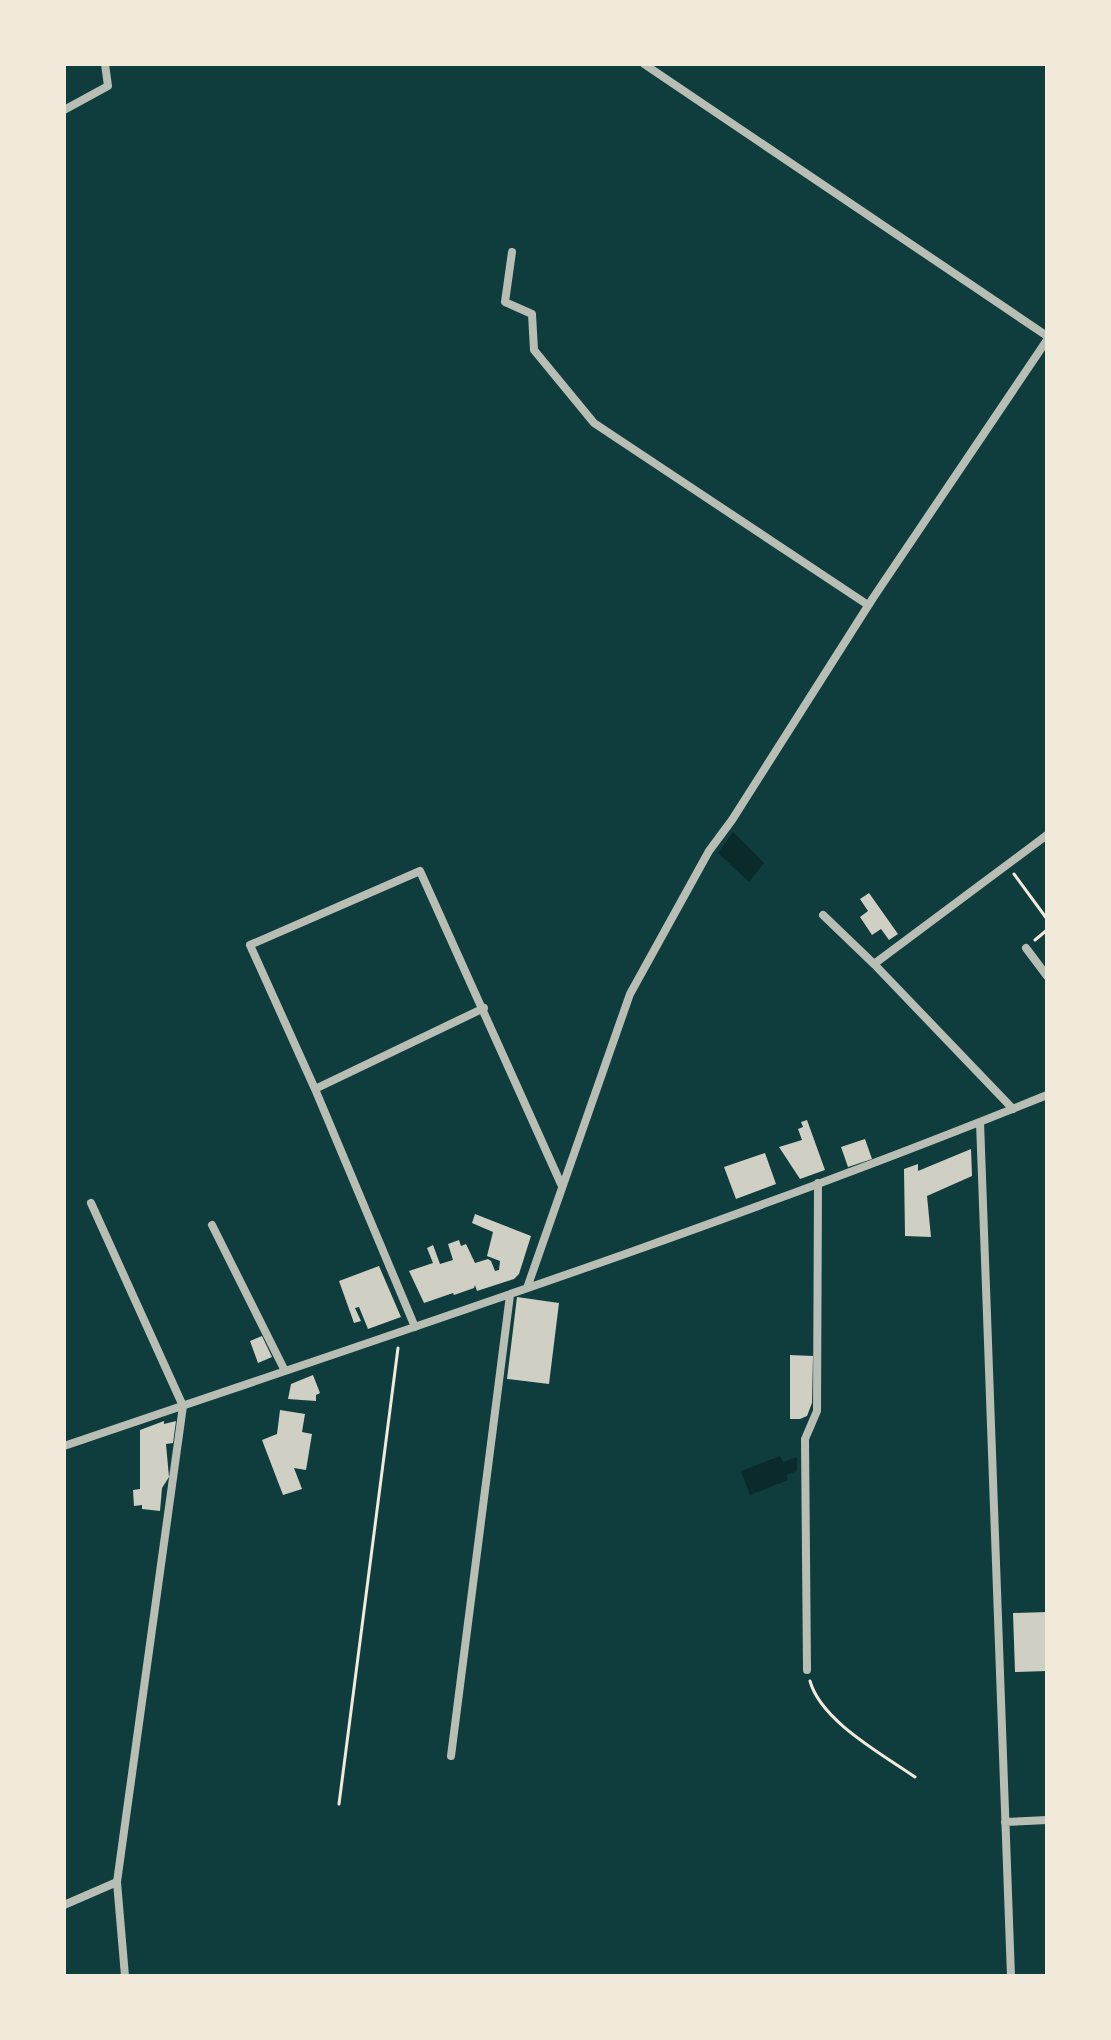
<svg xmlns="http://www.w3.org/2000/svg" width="1111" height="2040" viewBox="0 0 1111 2040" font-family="Commissioner,sans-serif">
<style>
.water{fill:#0a2a2b}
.building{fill:#cfcfc3}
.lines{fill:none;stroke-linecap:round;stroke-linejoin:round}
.path{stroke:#f1e9da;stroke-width:3}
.minor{stroke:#b8beb3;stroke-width:8}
</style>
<rect width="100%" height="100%" fill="#0f3d3e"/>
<path class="water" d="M733 832 764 863 749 882 718 853Z
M780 1456 783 1462 797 1457V1471L786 1475 788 1480 750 1495 741 1471Z"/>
<path class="building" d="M869 893 898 934 889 940 881 929 872 935 860 917 868 911 860 899Z
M807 1120 825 1170 800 1179 779 1147 802 1140 798 1129 803 1127 801 1122Z
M865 1139 872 1159 848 1167 841 1147Z
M971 1149 972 1176 927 1196 931 1237 905 1236 904 1169 918 1164V1171Z
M765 1153 776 1184 736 1199 724 1167Z
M475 1214 531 1236 519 1274 514 1279 477 1291 475 1285 474 1288 454 1295 453 1293 424 1303 409 1271 433 1263 427 1248 433 1245 440 1264 453 1260 448 1244 459 1240 461 1246 466 1244 475 1263 488 1259 491 1261 495 1271 499 1270 500 1261 487 1256 493 1232 472 1223Z
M379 1266 401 1317 368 1329 359 1307 355 1308 361 1321 354 1323 339 1281Z
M517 1297 559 1303 549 1384 507 1379Z
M262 1336 272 1357 258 1363 250 1341Z
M790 1355 813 1356 812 1403 807 1416 800 1419H790Z
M313 1375 320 1393 316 1395V1401L288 1399 291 1384Z
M280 1410 305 1414 302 1432 312 1434 306 1470 294 1468 302 1489 283 1495 262 1440 277 1434Z
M164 1421V1424L176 1421 173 1443 166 1444 169 1477 162 1488 160 1511 142 1509V1505L134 1506 133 1490 140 1489V1430Z
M1047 1612V1671L1015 1672 1013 1613Z"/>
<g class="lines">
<path class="path" d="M1014 874 1047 919
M1035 940 1047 930
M810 1681C821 1721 882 1754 915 1777
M339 1804 398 1348"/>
<path class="minor" d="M644 64 1047 336
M64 110 108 86 105 64
M512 252 505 302 532 314 534 350 594 423 868 605
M823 915 874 964 1013 1109
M1026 948 1047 976
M874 964 1047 835
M315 1089 484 1008
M980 1122 1011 1976
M91 1203 183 1406 117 1882 125 1976
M212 1225 285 1371
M527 1288 630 994 709 851 732 820 873 598 1047 340
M415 1327 315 1089 250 945 420 871 561 1184
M64 1446C393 1334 724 1226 1047 1095
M807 1670 805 1439 817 1411 818 1183
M451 1756 510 1295
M1005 1822 1047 1820
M64 1905 117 1882"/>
</g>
<rect width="1111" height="2040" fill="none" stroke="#f1e9da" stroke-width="132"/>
</svg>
